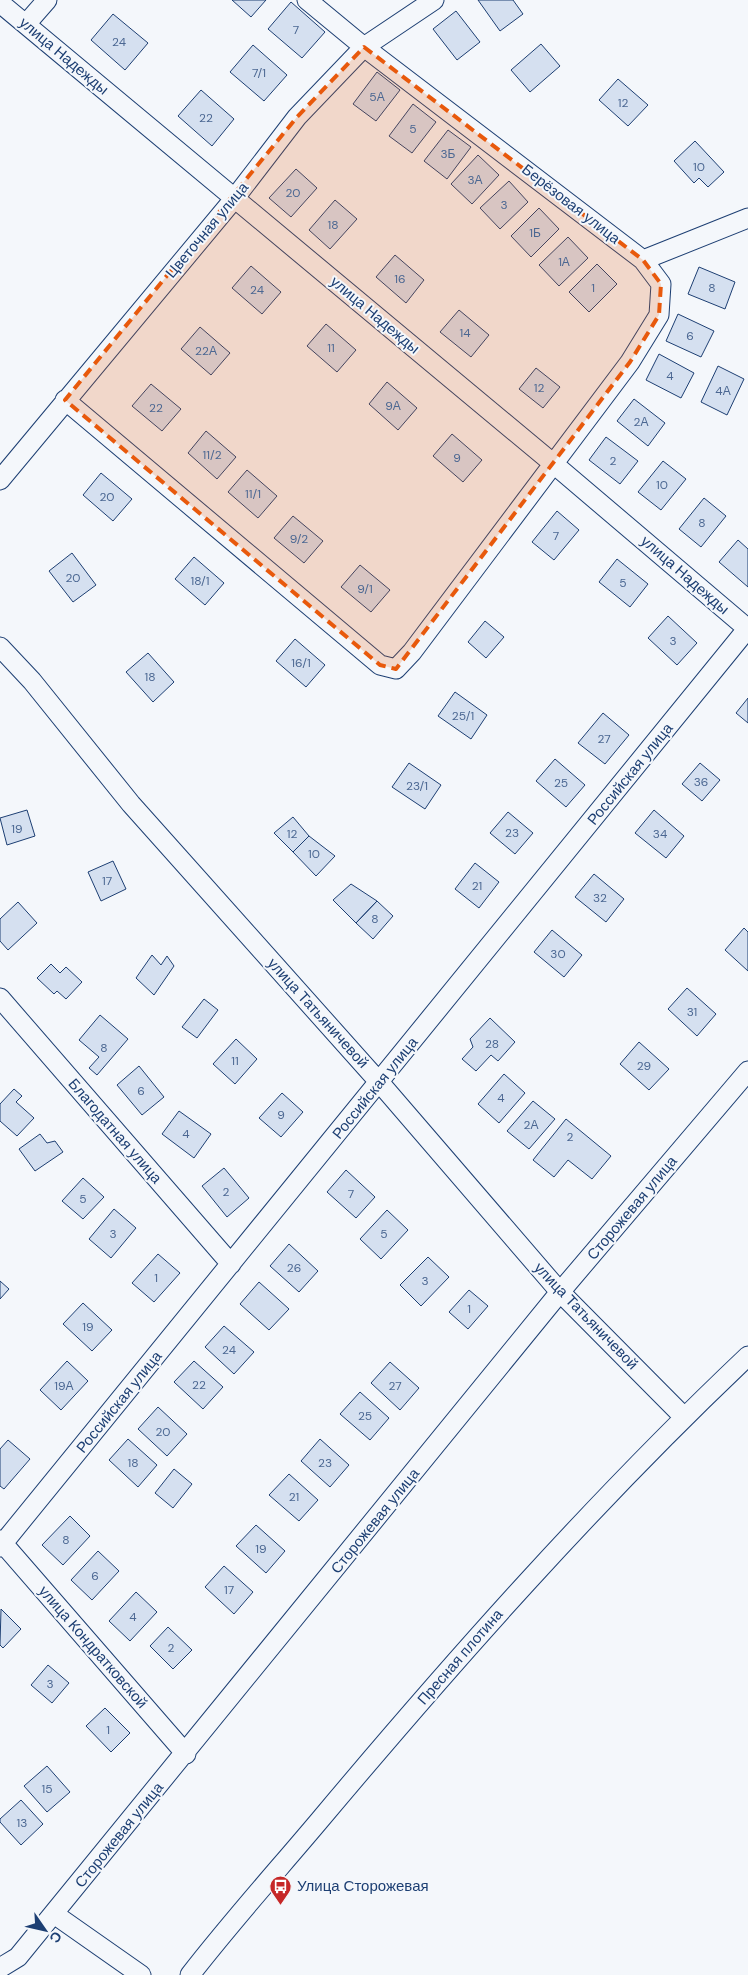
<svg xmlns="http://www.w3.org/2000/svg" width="748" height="1975" viewBox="0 0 748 1975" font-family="'DM Sans',sans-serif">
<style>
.building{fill:#d5e0f0;stroke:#1d3f73}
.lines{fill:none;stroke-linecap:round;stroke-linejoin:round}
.minor-casing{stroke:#1d3f73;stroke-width:21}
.minor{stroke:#f4f7fb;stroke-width:19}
.marked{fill:#e8590c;fill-opacity:0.2;stroke:#e8590c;stroke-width:4;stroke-dasharray:10 6;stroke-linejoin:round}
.labels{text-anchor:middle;stroke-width:4;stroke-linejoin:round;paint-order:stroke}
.number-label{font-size:12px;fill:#4b6792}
.street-label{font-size:15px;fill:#1d3f73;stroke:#f4f7fb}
.poi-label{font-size:15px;fill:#1d3f73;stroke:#f4f7fb;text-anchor:start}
</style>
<rect width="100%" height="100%" fill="#f4f7fb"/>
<path class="building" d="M232 0H266L251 17Z
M478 0H513L523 14 500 31Z
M291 2 325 32 302 58 268 29Z
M456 11 480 42 457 60 433 29Z
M113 14 148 43 125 70 91 40Z
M541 44 560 66 530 92 511 70Z
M253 45 287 75 264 101 230 72Z
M377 72 400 90 376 121 353 104Z
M618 79 648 105 628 126 599 100Z
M201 90 234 119 212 146 178 116Z
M413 104 436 122 412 153 389 136Z
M448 130 471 147 447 179 424 161Z
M695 141 724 172 708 187 699 178 694 183 674 161Z
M478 155 499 175 472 204 451 184Z
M296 169 317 188 291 217 269 198Z
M509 181 528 202 500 229 480 208Z
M335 200 357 219 330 249 309 230Z
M539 208 559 229 531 257 511 236Z
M568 237 588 258 559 286 539 265Z
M395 255 424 280 406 303 376 277Z
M597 264 617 284 589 312 569 292Z
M251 266 281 292 262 314 232 288Z
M699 267 735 282 725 309 688 294Z
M459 310 489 335 471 357 440 332Z
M678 314 714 331 701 357 666 341Z
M326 324 356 350 337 372 307 346Z
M200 327 230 353 211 375 181 349Z
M659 354 694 373 681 398 646 380Z
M718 366 744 379 727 415 701 402Z
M536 368 560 387 543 408 519 389Z
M387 382 417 408 398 430 369 404Z
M151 384 181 409 162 431 132 406Z
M634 399 665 423 648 446 617 421Z
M206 431 236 457 217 479 188 453Z
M452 434 482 460 463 482 433 456Z
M606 437 638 461 620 484 589 460Z
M663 461 686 479 661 510 638 492Z
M247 470 277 496 258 518 228 492Z
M101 473 132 499 113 521 83 495Z
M704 498 726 516 701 547 679 529Z
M557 511 579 530 554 560 532 542Z
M293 516 323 541 304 563 274 538Z
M738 540 748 549V587L719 562Z
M72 553 96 585 73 602 49 571Z
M194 557 224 583 205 605 175 579Z
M617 559 648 584 630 607 599 582Z
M360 565 390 590 371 612 341 587Z
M668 616 697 643 677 665 648 638Z
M485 621 504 637 486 658 468 642Z
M295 639 325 665 306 687 276 661Z
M148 653 174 682 153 702 126 672Z
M455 692 487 715 471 739 438 716Z
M748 698V723L736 713Z
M603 713 629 735 605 764 578 743Z
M555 759 585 785 566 807 536 781Z
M409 763 441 785 425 809 392 787Z
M700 763 720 780 702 801 682 784Z
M27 810 35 836 7 845 0 818Z
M654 810 684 836 666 858 635 833Z
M508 812 533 833 515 854 490 833Z
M293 817 309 836 293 852 274 833Z
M309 836 335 856 316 876 293 852Z
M113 861 126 889 101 901 88 872Z
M475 863 499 882 479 908 455 889Z
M594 874 624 899 606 922 575 897Z
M351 884 377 901 356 923 333 900Z
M377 901 393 916 373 939 356 923Z
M18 902 37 923 8 950 0 941V919Z
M744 928 748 932V971L725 950Z
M552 930 582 955 564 977 534 952Z
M152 955 161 965 167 956 174 966 154 995 136 978Z
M51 964 60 973 66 967 82 982 66 999 57 991 54 994 37 978Z
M687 988 716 1014 697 1036 668 1009Z
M204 999 218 1010 197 1038 182 1027Z
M100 1015 128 1039 97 1075 89 1068 99 1057 79 1040Z
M490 1018 515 1042 498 1061 491 1055 476 1071 462 1059 473 1047 470 1039Z
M236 1039 257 1059 235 1084 213 1064Z
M639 1042 669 1069 649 1090 620 1064Z
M139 1066 164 1097 142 1115 117 1085Z
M504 1074 525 1093 499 1123 478 1104Z
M14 1089 22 1096 16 1102 34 1118 17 1136 0 1121V1104Z
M282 1093 303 1112 281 1137 259 1118Z
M533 1101 555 1119 529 1149 507 1131Z
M179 1111 211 1134 194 1158 162 1134Z
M566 1119 611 1156 592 1179 568 1160 554 1177 533 1160Z
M40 1134 47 1143 55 1141 63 1152 35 1171 19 1149Z
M224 1168 249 1198 227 1217 202 1186Z
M346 1170 375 1197 356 1218 327 1192Z
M83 1178 104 1197 83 1219 62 1201Z
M114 1209 136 1228 111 1258 89 1239Z
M387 1210 408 1230 381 1259 360 1239Z
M289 1244 318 1271 299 1292 270 1266Z
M158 1254 180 1273 154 1302 132 1283Z
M428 1257 449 1277 421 1306 400 1285Z
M0 1281 9 1289 0 1299Z
M259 1282 289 1309 269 1330 240 1304Z
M469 1290 488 1306 468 1329 449 1312Z
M83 1303 112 1330 92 1351 63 1324Z
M224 1326 254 1352 234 1374 205 1347Z
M67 1361 88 1381 61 1410 40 1390Z
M194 1361 223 1387 203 1409 174 1382Z
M390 1362 419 1388 400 1410 371 1383Z
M360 1392 389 1418 370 1440 340 1414Z
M158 1407 187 1434 167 1456 138 1429Z
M128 1439 157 1465 138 1487 109 1460Z
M320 1439 349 1465 330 1487 301 1461Z
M8 1440 30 1459 4 1489 0 1486V1449Z
M174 1469 192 1484 173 1508 155 1493Z
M289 1474 318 1500 299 1521 269 1495Z
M70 1516 90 1536 63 1565 42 1545Z
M256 1525 285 1551 266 1573 236 1546Z
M98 1551 119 1571 92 1600 71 1580Z
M224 1566 253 1592 234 1614 205 1587Z
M136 1592 157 1612 130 1641 109 1621Z
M1 1609 21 1629 3 1648 0 1645Z
M168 1627 192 1650 173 1669 150 1646Z
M48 1665 69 1683 52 1703 31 1685Z
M105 1708 130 1733 111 1752 86 1726Z
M47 1766 70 1792 47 1812 24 1786Z
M21 1800 43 1824 21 1845 0 1822V1819Z"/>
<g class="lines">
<defs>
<path id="minor" d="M0 3 555 465 748 629
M26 24 47 0
M643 260 748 218
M65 400 380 665 396 669 412 652 630 362 659 315 661 284 643 260 364 47 307 0
M0 480 234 199 297 117 364 47 434 0
M0 647 32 681 131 804 380 1083 560 1292 684 1417
M0 998 231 1264
M0 1540 186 1754
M0 1547 748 628
M54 1914 141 1975
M0 1968 18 1957 560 1292 748 1071
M190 1975C231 1922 276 1872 319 1821 455 1659 595 1501 748 1356"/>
</defs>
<use href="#minor" class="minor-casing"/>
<use href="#minor" class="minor"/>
</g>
<path class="marked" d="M364 47 643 260 661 284 659 315 630 362 396 669 380 665 65 400 297 117Z"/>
<defs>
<symbol id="bus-pin" viewBox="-11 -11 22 30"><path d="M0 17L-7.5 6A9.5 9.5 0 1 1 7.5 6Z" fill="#c62828" stroke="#f4f7fb"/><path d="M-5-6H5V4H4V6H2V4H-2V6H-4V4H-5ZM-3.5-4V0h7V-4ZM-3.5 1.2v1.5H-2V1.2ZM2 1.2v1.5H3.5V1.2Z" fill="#fff"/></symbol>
</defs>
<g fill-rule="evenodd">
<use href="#bus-pin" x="268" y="1874" width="25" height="34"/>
</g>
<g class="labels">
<g class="number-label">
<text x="296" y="34">7</text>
<text x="119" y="46">24</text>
<text x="259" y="77">7/1</text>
<text x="377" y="101">5А</text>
<text x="623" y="107">12</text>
<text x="206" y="122">22</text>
<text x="413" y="133">5</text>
<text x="448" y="158">3Б</text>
<text x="699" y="171">10</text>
<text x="475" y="184">3А</text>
<text x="293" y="197">20</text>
<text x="504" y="209">3</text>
<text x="333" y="229">18</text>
<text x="535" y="237">1Б</text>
<text x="564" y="266">1А</text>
<text x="400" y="283">16</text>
<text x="593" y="292">1</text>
<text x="712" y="292">8</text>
<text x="257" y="294">24</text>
<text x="465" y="337">14</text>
<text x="690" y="340">6</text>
<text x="331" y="352">11</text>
<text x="206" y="355">22А</text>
<text x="670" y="380">4</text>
<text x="539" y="392">12</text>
<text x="723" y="395">4А</text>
<text x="393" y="410">9А</text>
<text x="156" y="412">22</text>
<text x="641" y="426">2А</text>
<text x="212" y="459">11/2</text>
<text x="457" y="462">9</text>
<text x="613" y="465">2</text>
<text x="662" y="489">10</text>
<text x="253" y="498">11/1</text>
<text x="107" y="501">20</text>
<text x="702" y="527">8</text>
<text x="556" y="540">7</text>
<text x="299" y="543">9/2</text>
<text x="73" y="582">20</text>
<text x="200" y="585">18/1</text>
<text x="623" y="587">5</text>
<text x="365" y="593">9/1</text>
<text x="673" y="645">3</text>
<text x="301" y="667">16/1</text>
<text x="150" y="681">18</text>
<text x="463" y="720">25/1</text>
<text x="604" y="743">27</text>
<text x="701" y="786">36</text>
<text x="561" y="787">25</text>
<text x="417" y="790">23/1</text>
<text x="17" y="833">19</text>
<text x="512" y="837">23</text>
<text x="292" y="838">12</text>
<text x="660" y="838">34</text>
<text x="314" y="858">10</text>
<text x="107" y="885">17</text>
<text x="477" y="890">21</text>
<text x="600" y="902">32</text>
<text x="375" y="923">8</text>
<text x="558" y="958">30</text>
<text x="692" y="1016">31</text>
<text x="492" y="1048">28</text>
<text x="104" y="1052">8</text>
<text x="235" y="1065">11</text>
<text x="644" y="1070">29</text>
<text x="141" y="1095">6</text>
<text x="501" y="1102">4</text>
<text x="281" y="1119">9</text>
<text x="531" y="1129">2А</text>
<text x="186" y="1138">4</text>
<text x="570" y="1141">2</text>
<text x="226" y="1196">2</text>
<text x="351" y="1198">7</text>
<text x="83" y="1203">5</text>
<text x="113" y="1238">3</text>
<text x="384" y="1238">5</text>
<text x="294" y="1272">26</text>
<text x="156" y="1282">1</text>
<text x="425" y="1285">3</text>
<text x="469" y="1313">1</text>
<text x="88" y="1331">19</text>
<text x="229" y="1354">24</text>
<text x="199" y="1389">22</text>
<text x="64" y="1390">19А</text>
<text x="395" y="1390">27</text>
<text x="365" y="1420">25</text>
<text x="163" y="1436">20</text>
<text x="133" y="1467">18</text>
<text x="325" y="1467">23</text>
<text x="294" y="1501">21</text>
<text x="66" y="1544">8</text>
<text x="261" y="1553">19</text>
<text x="95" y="1580">6</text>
<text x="229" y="1594">17</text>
<text x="133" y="1621">4</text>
<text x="171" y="1652">2</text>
<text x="50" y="1688">3</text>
<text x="108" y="1734">1</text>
<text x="47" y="1793">15</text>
<text x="22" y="1827">13</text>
</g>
<g class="street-label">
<text transform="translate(64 56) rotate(40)" y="5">улица Надежды</text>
<text transform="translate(571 204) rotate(38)" y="5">Берёзовая улица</text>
<text transform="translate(207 230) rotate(-50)" y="5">Цветочная улица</text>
<text transform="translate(375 315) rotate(40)" y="5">улица Надежды</text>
<text transform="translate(685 575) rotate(41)" y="5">улица Надежды</text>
<text transform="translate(630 774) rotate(-51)" y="5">Российская улица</text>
<text transform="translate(318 1013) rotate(48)" y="5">улица Татьяничевой</text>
<text transform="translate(375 1088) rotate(-51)" y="5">Российская улица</text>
<text transform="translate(115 1131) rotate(49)" y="5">Благодатная улица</text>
<text transform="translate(632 1208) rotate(-50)" y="5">Сторожевая улица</text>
<text transform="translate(586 1316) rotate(46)" y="5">улица Татьяничевой</text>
<text transform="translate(119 1402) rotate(-51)" y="5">Российская улица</text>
<text transform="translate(375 1521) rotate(-51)" y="5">Сторожевая улица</text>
<text transform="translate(93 1647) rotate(49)" y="5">улица Кондратковской</text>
<text transform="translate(460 1657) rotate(-49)" y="5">Пресная плотина</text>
<text transform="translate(119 1835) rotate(-51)" y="5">Сторожевая улица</text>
</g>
<g class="poi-label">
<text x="297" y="1891">Улица Сторожевая</text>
</g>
</g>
<g transform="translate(45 1930) rotate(124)" stroke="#f4f7fb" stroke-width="4" paint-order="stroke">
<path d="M0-4L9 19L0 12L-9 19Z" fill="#1d3f73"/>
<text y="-8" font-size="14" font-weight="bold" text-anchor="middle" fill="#1d3f73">С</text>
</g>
</svg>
